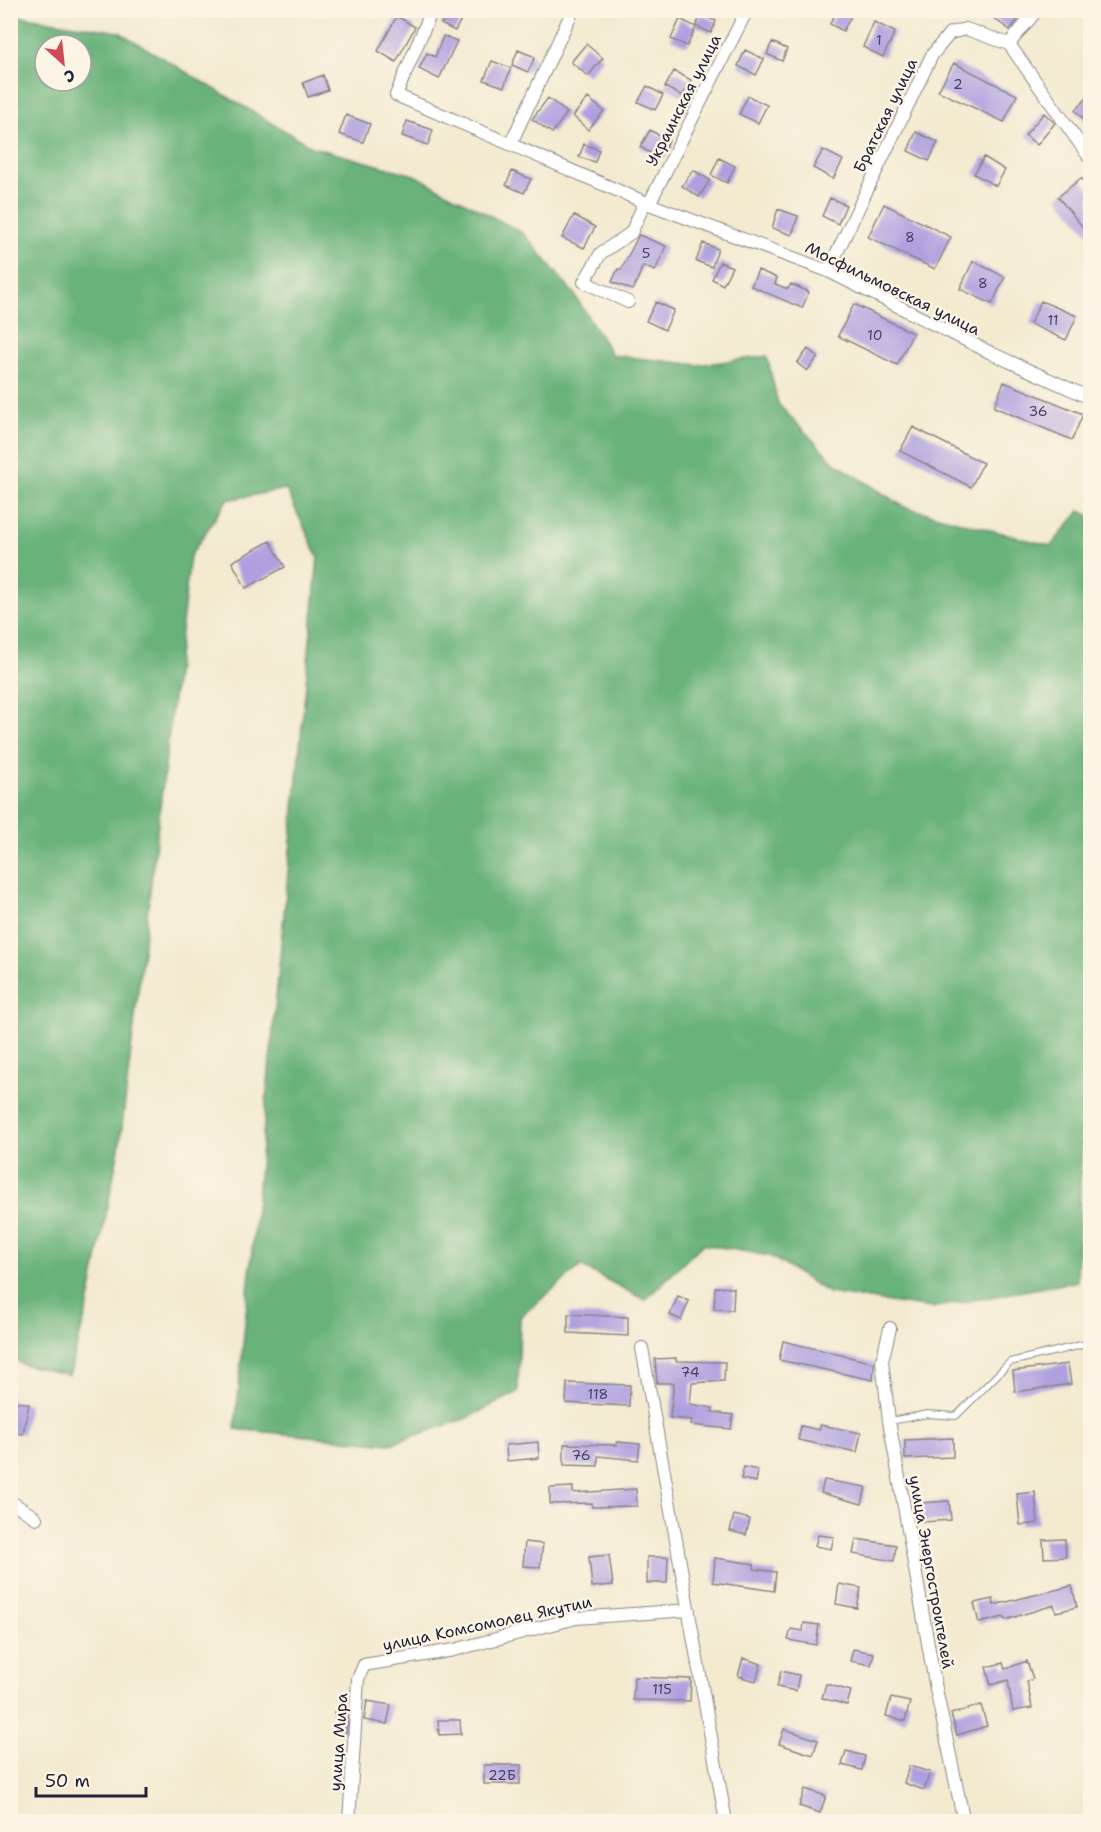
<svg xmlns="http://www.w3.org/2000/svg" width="1101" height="1832" viewBox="0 0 1101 1832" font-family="'Shantell Sans',sans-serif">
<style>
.forest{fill:#69b27a;stroke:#466a5a;stroke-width:1.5;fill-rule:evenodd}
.building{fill:#af9fe0}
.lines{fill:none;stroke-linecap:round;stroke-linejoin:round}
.lane-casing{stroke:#8a8686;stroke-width:8}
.street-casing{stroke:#8a8686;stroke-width:14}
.lane{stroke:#fff;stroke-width:6}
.street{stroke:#fff;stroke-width:12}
.labels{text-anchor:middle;stroke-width:5;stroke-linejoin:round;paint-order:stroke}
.number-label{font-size:14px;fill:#454164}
.street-label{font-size:16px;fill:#22223b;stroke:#fcf5e5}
</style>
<rect width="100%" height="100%" fill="#fcf5e5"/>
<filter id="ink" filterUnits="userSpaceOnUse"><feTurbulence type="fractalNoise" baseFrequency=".0167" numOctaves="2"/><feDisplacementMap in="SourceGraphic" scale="12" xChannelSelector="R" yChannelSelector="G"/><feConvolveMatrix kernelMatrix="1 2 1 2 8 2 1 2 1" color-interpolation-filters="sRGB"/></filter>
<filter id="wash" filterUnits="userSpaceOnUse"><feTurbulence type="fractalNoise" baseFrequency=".008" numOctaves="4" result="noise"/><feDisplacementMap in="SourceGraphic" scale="24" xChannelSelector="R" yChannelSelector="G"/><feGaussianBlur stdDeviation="1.35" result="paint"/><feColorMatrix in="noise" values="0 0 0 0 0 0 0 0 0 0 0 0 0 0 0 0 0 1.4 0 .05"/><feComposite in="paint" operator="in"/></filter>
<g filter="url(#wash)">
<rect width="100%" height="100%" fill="#f3ead0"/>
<path class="forest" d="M18 16 119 32 312 147 414 175 523 233 574 294 612 355 698 365 767 356 778 404 834 462 904 507 1051 546 1080 511 1090 516V1121L1082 1132 1077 1281 931 1308 829 1293 770 1256 703 1244 645 1300 581 1266 520 1317 518 1392 465 1419 390 1444 235 1429 318 557 286 489 227 500 190 556 120 1143 88 1306 69 1375 22 1364 11 1357 10 23ZM45 45H81V81H45Z"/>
<g id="blocks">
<path class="building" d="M448 10H466L455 31 441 24Z
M837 10H854L843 31 830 24Z
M982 10H1025L1010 30Z
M701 15 716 21 711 33 696 26Z
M397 16 415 27 396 62 378 51Z
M680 19 696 27 687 46 671 39Z
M874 22 895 32 883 57 863 47Z
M443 36 457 41 439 79 419 69 427 53 435 57Z
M772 42 787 49 782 61 767 54Z
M586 44 603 58 588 76 571 62Z
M518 50 535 57 528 72 512 65Z
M745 50 764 59 756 75 738 66Z
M492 61 511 68 504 87 484 80Z
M954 63 1017 95 1004 122 938 91Z
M674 71 691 80 682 96 665 87Z
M323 75 328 90 308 97 303 83Z
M647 86 663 95 655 110 638 102Z
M1090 95V126L1075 110Z
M748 96 767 105 758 123 739 114Z
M548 98 567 113 552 133 532 119Z
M588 98 604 111 588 130 573 116Z
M1044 113 1055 123 1037 145 1025 135Z
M346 115 370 124 363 142 339 134Z
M407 121 433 130 428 145 402 136Z
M650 130 669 141 659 158 640 147Z
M916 132 938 142 929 161 908 151Z
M584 144 599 150 595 162 579 157Z
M823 150 843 160 833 179 813 168Z
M984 157 1005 170 996 186 974 174Z
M719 158 735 166 727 183 711 175Z
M693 170 710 180 699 197 682 186Z
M512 171 531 179 524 193 506 185Z
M1081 178 1090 190V236L1058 197Z
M830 198 846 205 838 224 822 216Z
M884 204 951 237 935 269 868 237Z
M778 209 798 216 792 235 772 228Z
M574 215 595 227 584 248 562 238Z
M639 235 666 246 655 271 643 266 633 290 612 282 618 269 621 270Z
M703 243 718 249 712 267 696 261Z
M973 261 1005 277 992 304 960 289Z
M720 262 732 267 723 285 712 279Z
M758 270 777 278 775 284 788 289 791 284 809 292 802 308 751 286Z
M1041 301 1077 316 1066 340 1030 324Z
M656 302 674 310 665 330 646 321Z
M854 304 913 333 897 365 838 336Z
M808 349 818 357 807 371 797 363Z
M1004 382 1083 414 1072 440 994 407Z
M913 427 983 463 971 487 900 451Z
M270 541 285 567 246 588 232 562Z
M715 1287 734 1288 733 1310 714 1309Z
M678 1296 689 1301 681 1320 670 1315Z
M568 1314 628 1317V1336L568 1333Z
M783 1341 874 1363 873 1380 779 1360Z
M676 1358V1361L725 1362 724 1381 692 1383 690 1404 713 1408 712 1412 733 1415 731 1429 691 1425 692 1420 670 1418 674 1383H657L655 1359Z
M1068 1364 1071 1384 1015 1392 1013 1371Z
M567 1383 630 1385 629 1406 566 1403Z
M10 1400 29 1404 23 1434 10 1432Z
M821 1425 861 1433 857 1452 798 1440 801 1426 819 1430Z
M953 1438V1457L905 1459V1440Z
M538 1442 539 1458 507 1461 506 1445Z
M617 1442 640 1444 638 1460 598 1456V1466L564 1465V1444L617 1445Z
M744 1467 758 1470 756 1482 741 1479Z
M824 1480 866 1487 862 1504 821 1493Z
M573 1487V1493L636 1489 637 1506 592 1507V1503L550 1504V1488Z
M1035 1492 1038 1523 1020 1525 1017 1494Z
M949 1501 951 1520 923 1522 921 1503Z
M734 1515 750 1519 746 1535 730 1531Z
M818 1535 834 1537 831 1549 815 1546Z
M856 1539 896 1545 894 1561 853 1554Z
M1065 1539 1066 1557 1044 1558 1043 1540Z
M525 1542 543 1544 540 1567 523 1566Z
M609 1555 613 1585 592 1587 589 1557Z
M647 1557H668L667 1583H647Z
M715 1558 754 1564V1569L776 1572 774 1591 713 1582Z
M839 1584 861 1588 857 1608 836 1604Z
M1072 1586 1077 1607 1056 1612 1054 1605 1005 1620 1004 1617 979 1623 974 1603 993 1599 994 1605Z
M804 1623 819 1625 816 1645 788 1640 791 1629 803 1631Z
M853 1649 874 1653 871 1665 850 1661Z
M743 1658 761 1664 756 1681 738 1676Z
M1027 1661 1033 1679 1027 1681 1032 1708 1013 1711 1008 1680 991 1685 986 1667 1003 1663 1005 1669Z
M781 1671 799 1675 796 1691 777 1687Z
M634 1677 691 1679 690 1701 633 1700Z
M826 1684 851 1691 847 1705 822 1698Z
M891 1698 910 1702 905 1721 886 1716Z
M367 1701 391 1705 387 1724 364 1720Z
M981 1705 987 1726 957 1735 951 1714Z
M348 1711 346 1732 338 1733 334 1712Z
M438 1720H460L461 1734 439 1735Z
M784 1729 818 1740 813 1755 779 1744Z
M846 1751 865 1756 862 1770 842 1765Z
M484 1765H521L520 1784H484Z
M909 1766 930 1772 924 1790 904 1783Z
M805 1789 826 1796 820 1813 799 1806Z"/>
</g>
</g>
<g filter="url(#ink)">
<use href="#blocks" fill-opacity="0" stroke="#8a8686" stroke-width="1.5"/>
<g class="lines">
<defs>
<path id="lane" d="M890 1421 928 1414 956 1416 1010 1362 1090 1343"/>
<path id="street" d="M432 10 396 95 649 204 828 271 993 354 1090 398
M1009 44 1090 158
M1009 44 1037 10
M511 143 573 10
M649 204 747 10
M828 271 932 55 950 33 966 29 1009 44
M628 302 584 282 601 253 631 233 645 202
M890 1328 882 1361 889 1421 936 1689 964 1822
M1090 1343V1348
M642 1348 726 1822
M10 1501 36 1518
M349 1822 358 1679 364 1665 454 1650 576 1618 689 1610"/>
</defs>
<use href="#lane" class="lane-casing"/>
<use href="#street" class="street-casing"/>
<use href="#lane" class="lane"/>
<use href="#street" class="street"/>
</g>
</g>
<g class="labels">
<g class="number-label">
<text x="879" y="45">1</text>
<text x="958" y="89">2</text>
<text x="910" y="242">8</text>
<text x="646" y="258">5</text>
<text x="983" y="288">8</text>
<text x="1053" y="325">11</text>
<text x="875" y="340">10</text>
<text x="1038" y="416">36</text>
<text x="690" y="1377">74</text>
<text x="598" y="1399">118</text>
<text x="581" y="1460">76</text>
<text x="662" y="1694">115</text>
<text x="502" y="1780">22Б</text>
</g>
<g class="street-label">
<text transform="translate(683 100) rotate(-63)" y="6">Украинская улица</text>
<text transform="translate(885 115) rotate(-64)" y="6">Братская улица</text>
<text transform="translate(893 288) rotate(26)" y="6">Мосфильмовская улица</text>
<text transform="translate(932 1572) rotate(80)" y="6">улица Энергостроителей</text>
<text transform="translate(487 1623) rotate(-12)" y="6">улица Комсомолец Якутии</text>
<text transform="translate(338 1742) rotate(-86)" y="6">улица Мира</text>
</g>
</g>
<rect width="1101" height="1832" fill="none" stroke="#fcf5e5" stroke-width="36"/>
<g transform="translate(63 63) rotate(153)"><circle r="28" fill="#fcf5e5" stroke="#a5a1a1" stroke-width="1.5"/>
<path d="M0-4.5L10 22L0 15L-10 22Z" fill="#d1495b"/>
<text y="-9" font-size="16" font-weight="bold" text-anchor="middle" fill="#22223b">С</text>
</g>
<path d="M36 1787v9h110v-9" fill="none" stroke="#22223b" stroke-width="3"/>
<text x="45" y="1787" font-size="18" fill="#22223b" stroke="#fcf5e5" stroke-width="4.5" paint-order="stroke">50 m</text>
</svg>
